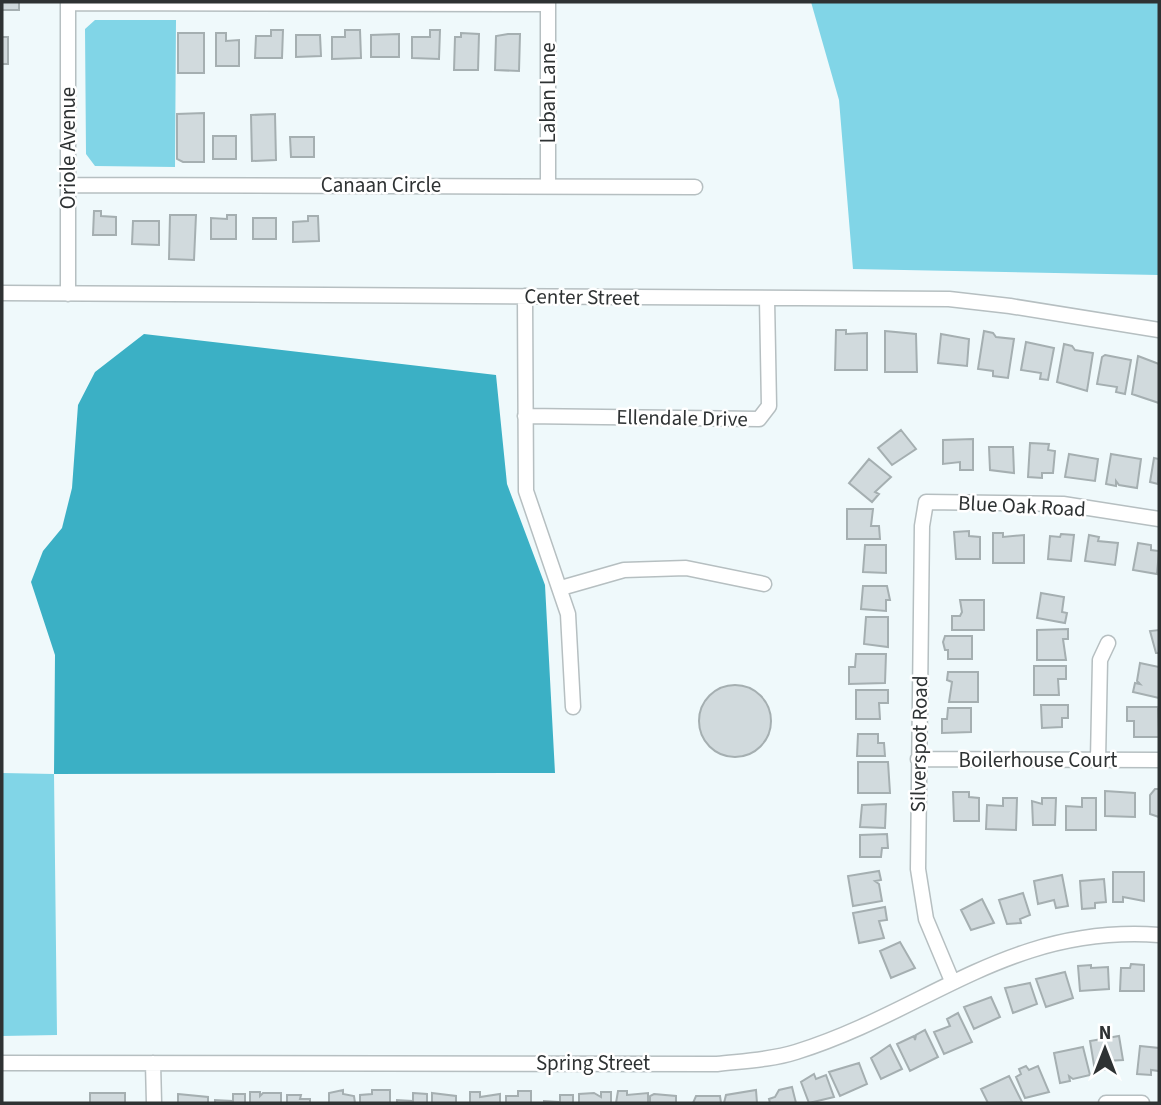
<svg xmlns="http://www.w3.org/2000/svg" width="1161" height="1105" viewBox="0 0 1161 1105" font-family="'Source Sans 3',sans-serif">
<style>
.green{fill:#81d5e7}
.water{fill:#3bb0c5}
.building{fill:#d1dadd;stroke:#a5afb1;stroke-width:2}
.lines{fill:none;stroke-linecap:round;stroke-linejoin:round}
.minor-casing{stroke:#b6bfc1;stroke-width:17}
.minor{stroke:#fff;stroke-width:14}
.labels{text-anchor:middle;stroke-width:5;stroke-linejoin:round;paint-order:stroke}
.street-label{font-size:21px;fill:#2e3233;stroke:#fff}
</style>
<rect width="100%" height="100%" fill="#eff9fb"/>
<path class="green" d="M811 2H1159V275L853 269 839 100Z
M95 20H176L175 167 95 166 86 154 85 29Z
M2 773 54 774 57 1035 2 1036Z"/>
<path class="water" d="M144 334 496 375 507 484 545 585 555 773 54 774 55 655 31 582 43 551 62 528 72 488 78 405 95 372Z"/>
<path class="building" d="M2 2H19V10H2Z
M271 30H283L282 58H255L256 36H271Z
M345 30H360L361 58 332 59V37H345Z
M430 30H440L439 59 412 58V37H430Z
M178 33H204V73H178Z
M216 33H226V41L239 40V66H216Z
M461 33 479 34 478 70H454L455 37H461Z
M399 34V57H371V35Z
M508 34H520L519 71 495 70 496 36Z
M296 35H320L321 56 296 57Z
M2 37H8V64H2Z
M204 113V162H183L177 159V114Z
M275 114 276 160 252 161 251 115Z
M213 136H236V159H213Z
M290 137H314V157H291Z
M94 211H101V216L116 217V235H93Z
M170 215H196L194 260 169 259Z
M227 215H236V239H211V218L227 219Z
M308 216H318L319 241 293 242V222L308 221Z
M253 218H276V239H253Z
M133 221H159V245L132 244Z
M836 330H846V334L867 333V370H835Z
M885 331 916 334 917 372H885Z
M984 331 993 333 996 337 1014 339 1008 378 993 376V371L978 369Z
M941 334 969 339 967 366 938 363Z
M1026 342 1054 348 1048 380 1040 379 1041 373 1021 370Z
M1064 344 1072 346 1075 350 1093 353 1087 391 1057 382Z
M1105 355 1131 360 1125 394 1116 392 1117 387 1097 384 1102 357Z
M1138 356 1159 364V403L1132 394Z
M901 430 916 449 892 465 878 448Z
M973 439V470H960V462L943 464V440Z
M1030 443 1049 444 1048 450 1055 451 1053 473H1042V478L1028 477Z
M989 447H1013L1014 473 990 470Z
M1069 454 1098 459 1095 481 1065 477Z
M1111 454 1141 459 1137 488 1119 485 1116 481V486L1106 484Z
M1154 458 1159 459 1158 484 1150 482Z
M869 459 891 477 875 492 879 494 872 502 849 483Z
M847 509H873L871 526H879L880 539H847Z
M969 531V536L980 537V559H956L954 532Z
M993 533H1003V537L1024 535V563H993Z
M1061 534 1074 535 1071 561 1048 559 1050 536 1060 537Z
M1089 535 1099 537 1098 541 1118 543 1115 565 1085 561Z
M1138 543 1151 545V550L1159 551 1157 574 1133 570Z
M865 545H886V573L863 572Z
M863 586H887L890 600H886V611L861 609Z
M1041 593 1064 597 1062 612 1067 613 1065 623 1037 618Z
M960 600H984V630H952V616H960L962 612Z
M866 617H888V647L864 644Z
M1068 629V639H1063L1066 660H1037V630Z
M1159 630V653H1156L1150 631Z
M945 636H972V659H948V650H945L943 642Z
M856 654H886L885 683 849 684V667H855Z
M1140 663 1159 667V698L1133 692 1135 683 1140 684 1137 681Z
M1034 666H1066V679H1058L1059 695H1034Z
M948 672H978V702H949L952 682 947 680Z
M699 721a36 36 0 1 1 72 0a36 36 0 1 1-72 0Z
M856 690H888V703H879L880 719H856Z
M1041 705H1068V718H1062V727L1042 728Z
M1127 707H1158L1159 737H1134V721H1127Z
M948 708H971V732L942 733V719H947Z
M858 734H878V743H884L885 756H857Z
M858 762H888L890 793H858Z
M1155 789H1159V817L1150 814V795Z
M1105 791 1135 793V817L1105 816Z
M953 792H969V797L979 798V821H954Z
M1003 798H1017L1016 830 986 829 987 805 1003 806Z
M1042 798H1056L1055 825H1033L1032 801 1042 804Z
M1082 798H1096V830H1066V806L1082 807Z
M886 804 885 828 860 827 862 805Z
M887 834 888 848H882L881 857H860V835Z
M879 871 881 880 875 881 879 884 882 901 853 906 848 876Z
M1113 872H1144V901L1123 897V902H1113Z
M1062 875 1068 906 1056 908 1054 900 1038 904 1034 881Z
M1104 879 1106 902 1095 903V908L1082 909 1080 881Z
M1023 893 1030 915 1020 919 1021 923 1007 924 999 900Z
M982 899 994 923 971 930 961 910Z
M885 907 887 920 879 921 884 938 859 943 853 913Z
M900 942 915 968 891 978 880 951Z
M1131 964 1144 965V991H1120L1121 968H1130Z
M1091 965V968L1108 967 1109 989 1080 991 1078 966Z
M1065 972 1073 998 1046 1007 1036 979Z
M1030 983 1037 1004 1013 1013 1005 988Z
M991 997 1000 1017 974 1029 964 1007Z
M958 1013 972 1042 944 1054 934 1032 950 1026 947 1019Z
M925 1030 938 1057 910 1071 897 1044 914 1036 915 1040 916 1035Z
M1119 1036 1123 1060 1106 1061 1107 1069 1095 1071 1090 1041Z
M890 1045 902 1069 881 1079 871 1058Z
M1140 1046 1159 1048V1071L1151 1070V1075L1137 1074Z
M1083 1047 1090 1075 1073 1079 1069 1076 1070 1081 1060 1083 1054 1053Z
M859 1063 867 1084 840 1096 829 1072Z
M1026 1066 1029 1070 1038 1066 1049 1092 1025 1098 1016 1077 1021 1074 1019 1069Z
M814 1074 816 1079 826 1075 834 1097 809 1103 801 1082Z
M1009 1076 1022 1102 988 1103 981 1089Z
M792 1087 796 1103H770L769 1099 775 1097 779 1090Z
M343 1090V1094L354 1096 355 1103H329V1093Z
M372 1090H390V1103H360V1095L372 1094Z
M756 1090 757 1103H724L726 1095Z
M518 1091H531V1103H506V1096H518Z
M618 1091H627V1095L648 1093V1103H616Z
M250 1092H260V1096L263 1093H281V1103H250Z
M470 1092H480V1097L500 1094V1103H470Z
M601 1092H611V1103H579V1094L594 1093 601 1097Z
M90 1093H125V1103H90Z
M413 1093 427 1094V1103H397V1100L413 1101Z
M432 1093 456 1096V1103H432Z
M178 1094 208 1097V1103H178Z
M233 1094H245V1103H215V1100L233 1101Z
M654 1094 676 1096V1103H650V1096Z
M287 1095H301L300 1099H310V1103H287Z
M560 1095H573V1103H544V1101L560 1102Z
M696 1096H720L721 1103H693Z"/>
<g class="lines">
<defs>
<path id="minor" d="M68 3 548 4
M68 185 695 187
M548 185V2
M2 293 949 299 1010 306 1159 330
M68 294V2
M525 296 526 491 568 614 573 707
M525 416 759 419 769 406 767 299
M561 588 624 570 686 568 764 584
M918 759 1159 760
M1098 760 1100 660 1108 643
M952 981 926 919 918 869 922 526 926 502 1063 504 1159 519
M2 1063 717 1064C743 1061 771 1060 796 1052 927 1011 1010 924 1159 935
M153 1063 154 1103
M1106 1103H1142"/>
</defs>
<use href="#minor" class="minor-casing"/>
<use href="#minor" class="minor"/>
</g>
<g class="labels">
<g class="street-label">
<text transform="translate(548 93) rotate(-90)" y="7">Laban Lane</text>
<text transform="translate(68 148) rotate(-90)" y="7">Oriole Avenue</text>
<text x="381" y="192">Canaan Circle</text>
<text transform="translate(582 297) rotate(1)" y="7">Center Street</text>
<text transform="translate(682 418) rotate(1)" y="7">Ellendale Drive</text>
<text transform="translate(1022 506) rotate(3)" y="7">Blue Oak Road</text>
<text transform="translate(919 744) rotate(-89)" y="7">Silverspot Road</text>
<text x="1038" y="767">Boilerhouse Court</text>
<text x="593" y="1070">Spring Street</text>
</g>
</g>
<rect width="1161" height="1105" fill="none" stroke="#2e3233" stroke-width="7"/>
<g transform="translate(1105 1049)" stroke="#ffffff" stroke-width="5" paint-order="stroke">
<path d="M0-5L12 26L0 18L-12 26Z" fill="#2e3233"/>
<text y="-10" font-size="19" font-weight="bold" text-anchor="middle" fill="#2e3233">N</text>
</g>
</svg>
